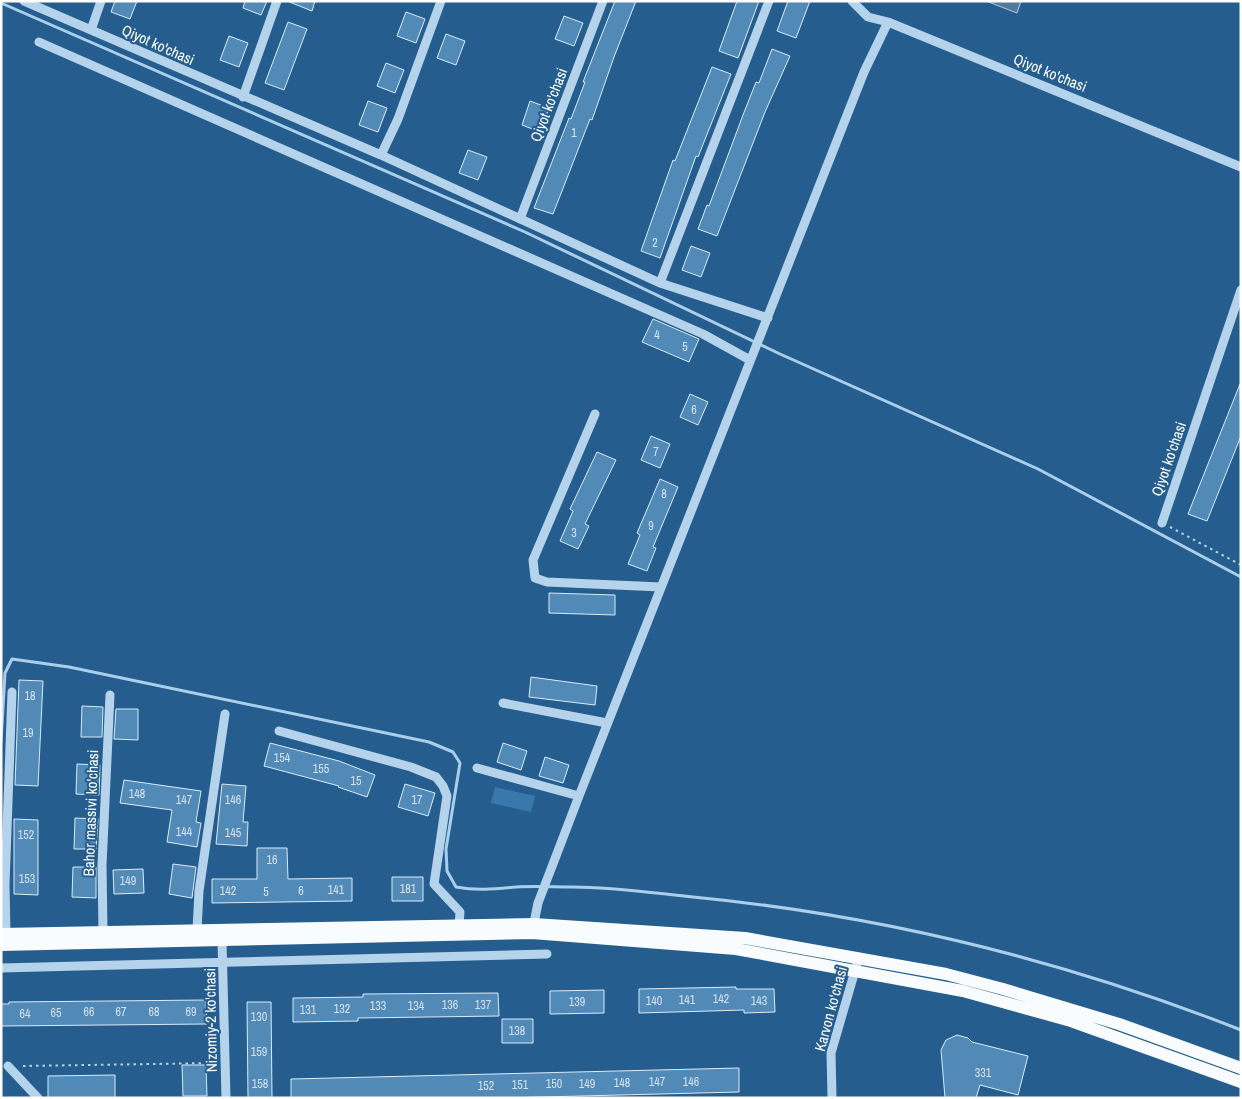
<svg xmlns="http://www.w3.org/2000/svg" width="1242" height="1099" viewBox="0 0 1242 1099" font-family="'Archivo Narrow',sans-serif">
<style>
.green{fill:#3978ab}
.water{fill:#51799a;stroke:#a9cfec}
.lines{fill:none;stroke-linecap:round;stroke-linejoin:round}
.stream{stroke:#a9cfec;stroke-width:3}
.building{fill:#5189b7;stroke:#daebf8}
.path{stroke:#b5d3eb;stroke-width:2;stroke-dasharray:2.5 4;stroke-linecap:butt}
.minor{stroke:#b5d3eb;stroke-width:9}
.major{stroke:#f9fcff;stroke-width:12}
.labels{text-anchor:middle;stroke-width:4;stroke-linejoin:round;paint-order:stroke}
.number-label{font-size:12px;fill:#d4e2ed}
.street-label{font-size:15px;fill:#fff;stroke:#255e8e}
</style>
<rect width="100%" height="100%" fill="#255e8e"/>
<path class="green" d="M495 787 535 796 531 812 491 803Z"/>
<path class="water" d="M986 1H1021L1017 13Z"/>
<g class="lines">
<path class="stream" d="M1 3 525 232 780 354 1038 469 1241 577
M1 742 5 673 12 659 69 667 429 742 453 752 460 763 446 849 447 871 456 887C477 891 495 889 516 887 535 886 554 887 573 887 612 887 654 893 693 897 880 915 1066 961 1241 1030"/>
</g>
<path class="building" d="M115 1H137L130 19 111 12Z
M245 1H267L261 15 243 8Z
M287 1H315L312 11Z
M615 1H636L614 57 592 120 590 119 553 214 534 208 569 118 571 119 585 82H583Z
M737 1H759L738 58 719 51Z
M788 1H810L796 38 777 31Z
M406 12 425 19 416 43 397 36Z
M564 16 583 23 574 46 555 39Z
M288 22 307 29 284 90 265 83Z
M446 34 465 41 456 65 437 58Z
M229 36 248 43 239 67 220 60Z
M772 49 790 56 765 112 717 236 698 229 707 205 709 206 743 115 756 82 759 83Z
M386 63 404 70 395 93 377 86Z
M712 67 731 74 698 157 696 156 660 258 641 251 673 160 675 161Z
M368 101 387 108 378 132 359 125Z
M530 101 549 108 540 132 522 125Z
M468 150 487 157 478 180 459 173Z
M691 246 710 253 701 277 682 270Z
M653 319 699 339 689 362 642 342Z
M1240 384 1241 436 1207 521 1188 514Z
M690 394 708 402 698 425 680 417Z
M651 436 670 444 660 468 641 460Z
M597 452 616 460 585 524 589 526 578 549 560 541 573 511 570 509Z
M660 479 678 487 653 547 656 548 647 571 628 564 640 535 637 533Z
M549 593 615 595V615L549 613Z
M531 677 597 686 595 705 529 697Z
M19 680 43 681 38 786 15 785Z
M82 706 103 707 102 737H81Z
M116 709H138V740L114 739Z
M270 743 339 761 375 775 367 797 338 787 339 786 264 766Z
M503 743 527 751 521 770 497 762Z
M545 757 569 765 563 783 539 776Z
M77 764 100 765 99 795 76 794Z
M124 780 201 791 196 822 201 823 197 847 167 842 172 810 120 803Z
M222 784 246 786 243 822H248L247 846 216 844Z
M405 784 435 793 428 816 398 807Z
M75 818 98 819 96 849H74Z
M14 819 38 820V895L14 894Z
M257 848H287L288 879 352 878V901L212 903V879H257Z
M173 864 196 867 192 898 169 894Z
M73 867H96V898L72 897Z
M143 869 144 893 114 894 113 870Z
M392 877H423V901H392Z
M736 987V989H774L775 1012 744 1013V1010L639 1013V989Z
M604 990V1013L550 1014V991Z
M498 993 499 1016 358 1018V1021L293 1022V998L363 997V994Z
M206 1000 207 1024 1 1026V1004H9V1002Z
M247 1002H271L272 1098H248Z
M502 1019H533V1043H502Z
M957 1035 968 1038 972 1042 1028 1056 1018 1095 980 1085 976 1098H945L941 1050 946 1040Z
M182 1065H206L207 1096H183Z
M739 1068V1092L501 1098H291V1079Z
M115 1075V1098H48V1076Z"/>
<g class="lines">
<path class="path" d="M1170 527 1241 565
M23 1066 216 1063"/>
<path class="minor" d="M24 1 381 155 660 283 768 318
M852 1 868 17 888 22 1241 167
M91 30 101 1
M39 42 703 334 750 360
M243 97 277 1
M381 155 398 119 441 1
M520 219 603 1
M660 283 769 1
M595 414 533 560 535 578 547 582 661 587
M1162 523 1241 290
M503 703 607 723
M279 731 411 767 436 777 443 786 447 796 434 884 460 912 459 925
M477 768 579 796
M533 928 538 903 579 796 864 72 888 22
M197 930 199 891 225 714
M103 932 102 865 110 695
M6 934 5 884 12 692
M222 941 226 1098
M1 968 547 954
M8 1066 38 1098
M832 1098 831 1053 859 957"/>
<path class="major" d="M1 934 534 924 745 938 946 974 1003 989 1119 1024 1241 1068
M1 945 532 933 736 949 963 991 1071 1021 1241 1082"/>
</g>
<g class="labels">
<g class="number-label">
<text x="574" y="137">1</text>
<text x="655" y="247">2</text>
<text x="657" y="339">4</text>
<text x="685" y="351">5</text>
<text x="694" y="414">6</text>
<text x="656" y="456">7</text>
<text x="664" y="498">8</text>
<text x="651" y="530">9</text>
<text x="574" y="537">3</text>
<text x="30" y="700">18</text>
<text x="28" y="737">19</text>
<text x="282" y="762">154</text>
<text x="321" y="773">155</text>
<text x="356" y="785">15</text>
<text x="137" y="798">148</text>
<text x="184" y="804">147</text>
<text x="233" y="804">146</text>
<text x="417" y="804">17</text>
<text x="184" y="836">144</text>
<text x="233" y="837">145</text>
<text x="26" y="839">152</text>
<text x="272" y="864">16</text>
<text x="27" y="883">153</text>
<text x="128" y="885">149</text>
<text x="408" y="893">181</text>
<text x="336" y="894">141</text>
<text x="228" y="895">142</text>
<text x="301" y="895">6</text>
<text x="266" y="896">5</text>
<text x="721" y="1003">142</text>
<text x="687" y="1004">141</text>
<text x="654" y="1005">140</text>
<text x="759" y="1005">143</text>
<text x="577" y="1006">139</text>
<text x="450" y="1009">136</text>
<text x="483" y="1009">137</text>
<text x="378" y="1010">133</text>
<text x="416" y="1010">134</text>
<text x="342" y="1013">132</text>
<text x="308" y="1014">131</text>
<text x="89" y="1016">66</text>
<text x="121" y="1016">67</text>
<text x="154" y="1016">68</text>
<text x="191" y="1016">69</text>
<text x="56" y="1017">65</text>
<text x="25" y="1018">64</text>
<text x="259" y="1021">130</text>
<text x="517" y="1035">138</text>
<text x="259" y="1056">159</text>
<text x="983" y="1077">331</text>
<text x="657" y="1086">147</text>
<text x="691" y="1086">146</text>
<text x="622" y="1087">148</text>
<text x="260" y="1088">158</text>
<text x="554" y="1088">150</text>
<text x="587" y="1088">149</text>
<text x="520" y="1089">151</text>
<text x="486" y="1090">152</text>
</g>
<g class="street-label">
<text transform="translate(158 45) rotate(24)" y="5">Qiyot ko'chasi</text>
<text transform="translate(1050 73) rotate(22)" y="5">Qiyot ko'chasi</text>
<text transform="translate(549 105) rotate(-69)" y="5">Qiyot ko'chasi</text>
<text transform="translate(1169 459) rotate(-71)" y="5">Qiyot ko'chasi</text>
<text transform="translate(91 813) rotate(-88)" y="5">Bahor massivi ko'chasi</text>
<text transform="translate(831 1009) rotate(-75)" y="5">Karvon ko'chasi</text>
<text transform="translate(211 1020) rotate(-91)" y="5">Nizomiy-2 ko'chasi</text>
</g>
</g>
<rect width="1242" height="1099" fill="none" stroke="#ffffff" stroke-width="5"/>
</svg>
